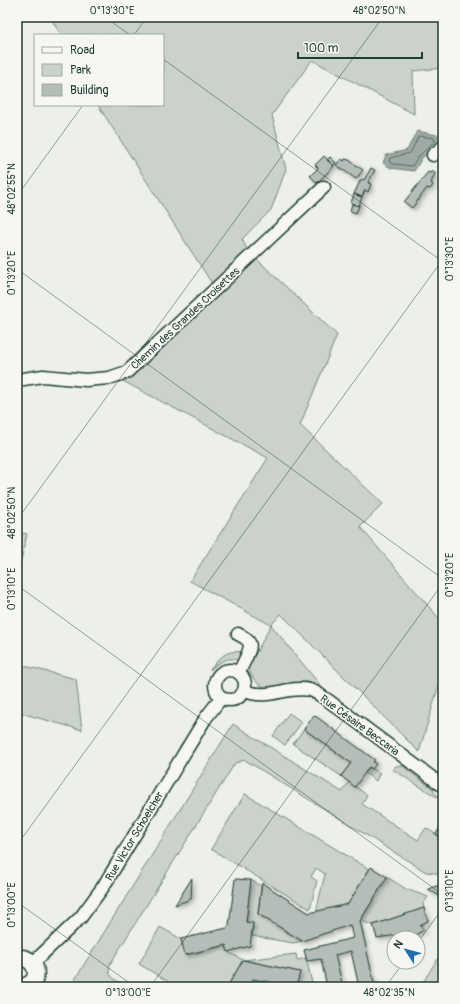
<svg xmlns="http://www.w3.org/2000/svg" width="460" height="1004" viewBox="0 0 460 1004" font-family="Pangolin,sans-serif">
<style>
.green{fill:#cbd2cc;stroke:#758880}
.water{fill:#9faaa4;stroke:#6c7e77}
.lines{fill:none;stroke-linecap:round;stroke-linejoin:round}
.shore{stroke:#526961;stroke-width:1}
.building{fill:#b4bdb8;stroke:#1f3d34;filter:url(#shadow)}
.minor-casing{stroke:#1f3d34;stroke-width:15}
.major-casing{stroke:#1f3d34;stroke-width:19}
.minor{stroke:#f6f6f2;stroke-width:12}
.major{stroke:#f6f6f2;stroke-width:16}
.ticks{fill:none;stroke:#1f3d34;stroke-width:1;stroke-opacity:0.45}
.labels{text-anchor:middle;stroke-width:3.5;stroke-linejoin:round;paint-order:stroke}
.street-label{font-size:11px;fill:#1f3d34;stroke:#f6f6f2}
.neatline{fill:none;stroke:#1f3d34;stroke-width:1.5}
.ticks-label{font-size:10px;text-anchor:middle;fill:#1f3d34}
</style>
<defs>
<filter id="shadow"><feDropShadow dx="2.5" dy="2.5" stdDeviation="2" flood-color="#0004"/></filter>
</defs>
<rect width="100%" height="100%" fill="#edefea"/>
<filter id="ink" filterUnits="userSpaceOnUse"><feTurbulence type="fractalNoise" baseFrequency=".025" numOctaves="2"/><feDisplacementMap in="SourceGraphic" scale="8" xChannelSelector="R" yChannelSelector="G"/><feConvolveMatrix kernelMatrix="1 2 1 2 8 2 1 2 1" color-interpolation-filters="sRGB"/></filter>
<g filter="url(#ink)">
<path class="green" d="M50 17H443V68L413 71 414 114 312 60 272 115 286 169 271 210 242 239 248 251 337 335 300 425 383 504 360 527 443 623V671L419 752 281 614 271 625 325 691C320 688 314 683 308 682 294 681 279 690 265 687 250 684 252 665 238 660 226 656 219 663 210 670 226 649 231 649 255 655L271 625 190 581 268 458 121 380 218 293 98 105H163V35H61Z
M17 532 27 534 17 578Z
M17 664 76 679 82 730 17 712Z
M289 713 302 722 285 745 273 736Z
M233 724 342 792 349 782 367 795 362 804 418 840 426 828 443 839V874L426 872 245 760 235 763 110 964 109 973 114 979 128 987H84L74 981Z
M304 729 351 763 341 776 293 744Z
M401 765 433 789 434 792 443 801 392 769 396 766Z
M369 767 380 773 376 781 365 773Z
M245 794 369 869 348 904 316 912 325 874 316 868 311 877 317 881 310 909 211 849Z
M387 877 406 889 428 897 423 904 424 908 373 925 360 921Z
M251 880 261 886 258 914 302 941 293 943 252 936 253 923 246 922Z
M160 927 181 939 185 955 226 945 228 952 243 960 296 954 297 960 306 958 313 987H296L299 972 243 960 227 987H177L139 964Z
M443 950V987H420Z"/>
<path class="water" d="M417 131 442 136 440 142 422 158 414 171 391 168 383 163 386 155 407 150Z"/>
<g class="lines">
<path class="shore" d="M419 136 434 138 435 141 419 156 412 166 393 164 389 162 390 158 410 153Z"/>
</g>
<path class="building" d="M324 156 334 166 317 183 310 176 318 168 315 165Z
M330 157 336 163 333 165 327 160Z
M341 159 344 161 345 159 349 160 363 170 356 179 336 165Z
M371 168 375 170 368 183 371 184 368 192 365 190 362 197 354 194 360 181 362 179 364 180Z
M432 171 435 173 431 183 433 185 430 189 427 188 412 208 404 202 428 172 430 173Z
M354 194 362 197 359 206 351 203Z
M352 204 359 206 356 213 350 211Z
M314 715 375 760 373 762 376 764 372 769 369 767 355 787 341 776 351 763 304 729Z
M443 822V839L436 834Z
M371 867 387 877 360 921 375 987H359L351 951 335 955 343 987H327L321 959 307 961 304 950 353 938 350 925 302 941 258 914 262 883 309 913 348 904Z
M192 878 191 899 175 905Z
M235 879 251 880 246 922 253 923 250 946 228 952 226 945 185 955 181 939 227 928 229 925Z
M436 886 443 888V898L428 889Z
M424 908 428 921 420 925 424 930 412 937 409 931 404 934 377 938 373 925Z
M243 960 300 972 296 987 253 979 246 987H227Z"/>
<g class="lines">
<defs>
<path id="minor" d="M433 155 443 147
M17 380 43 376 86 380 109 378 127 372 324 187
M238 634C254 642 251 646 245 660 243 664 241 668 239 672
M215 685a15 15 0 1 1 30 0a15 15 0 1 1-30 0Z
M245 691C269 701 287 685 310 690 317 692 324 698 329 701L443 786
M33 963 81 917 103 887 205 719 221 698"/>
<path id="major" d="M17 958C31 956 41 969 33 982L24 987"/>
</defs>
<use href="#minor" class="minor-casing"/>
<use href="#major" class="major-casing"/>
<use href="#minor" class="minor"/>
<use href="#major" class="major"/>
</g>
</g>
<path class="ticks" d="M105 17 130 35M134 35 147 17M163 59 443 262M17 196 83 105M17 269 443 579M17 520 383 17M17 585 443 895M17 845 443 259M17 902 135 987M418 942 443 908M150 987 443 583M385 987 404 962"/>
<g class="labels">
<g class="street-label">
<text transform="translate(185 318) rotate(-43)" y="4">Chemin des Grandes Croisettes</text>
<text transform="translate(360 725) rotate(36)" y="4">Rue Césaire Beccaria</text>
<text transform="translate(134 836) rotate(-59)" y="4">Rue Victor Schoelcher</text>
</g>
</g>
<rect width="460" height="1004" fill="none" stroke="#f6f6f2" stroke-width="44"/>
<rect x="34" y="34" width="130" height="72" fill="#f6f6f2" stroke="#a0aca6"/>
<rect x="42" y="47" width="20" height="6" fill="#f6f6f2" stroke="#a0aca6"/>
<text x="70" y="54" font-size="12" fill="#1f3d34">Road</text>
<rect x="42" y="64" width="20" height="12" fill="#cbd2cc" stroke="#a0aca6"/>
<text x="70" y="74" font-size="12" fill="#1f3d34">Park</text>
<rect x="42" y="84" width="20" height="12" fill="#b4bdb8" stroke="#a0aca6"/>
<text x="70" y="94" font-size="12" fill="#1f3d34">Building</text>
<g transform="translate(406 950) rotate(306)"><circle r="19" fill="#f6f6f2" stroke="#a0aca6"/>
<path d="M0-3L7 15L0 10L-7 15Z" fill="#1f6fb2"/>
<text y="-6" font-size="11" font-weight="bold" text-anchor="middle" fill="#1f3d34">N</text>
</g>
<path d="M298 52v6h124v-6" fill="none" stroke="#1f3d34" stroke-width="2"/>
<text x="304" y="52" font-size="12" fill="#1f3d34" stroke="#f6f6f2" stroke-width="3" paint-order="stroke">100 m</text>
<rect x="22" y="22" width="416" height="960" class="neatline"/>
<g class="ticks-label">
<text x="112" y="14">0°13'30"E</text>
<text x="379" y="14">48°02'50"N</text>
<text transform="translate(11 189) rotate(-90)" y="4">48°02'55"N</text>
<text transform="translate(449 259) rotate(-90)" y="4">0°13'30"E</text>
<text transform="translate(11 273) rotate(-90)" y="4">0°13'20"E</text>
<text transform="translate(11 513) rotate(-90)" y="4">48°02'50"N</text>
<text transform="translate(449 575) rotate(-90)" y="4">0°13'20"E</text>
<text transform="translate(11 589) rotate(-90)" y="4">0°13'10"E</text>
<text transform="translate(449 891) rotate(-90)" y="4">0°13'10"E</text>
<text transform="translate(11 905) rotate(-90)" y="4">0°13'00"E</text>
<text x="128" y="996">0°13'00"E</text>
<text x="389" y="996">48°02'35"N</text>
</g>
</svg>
